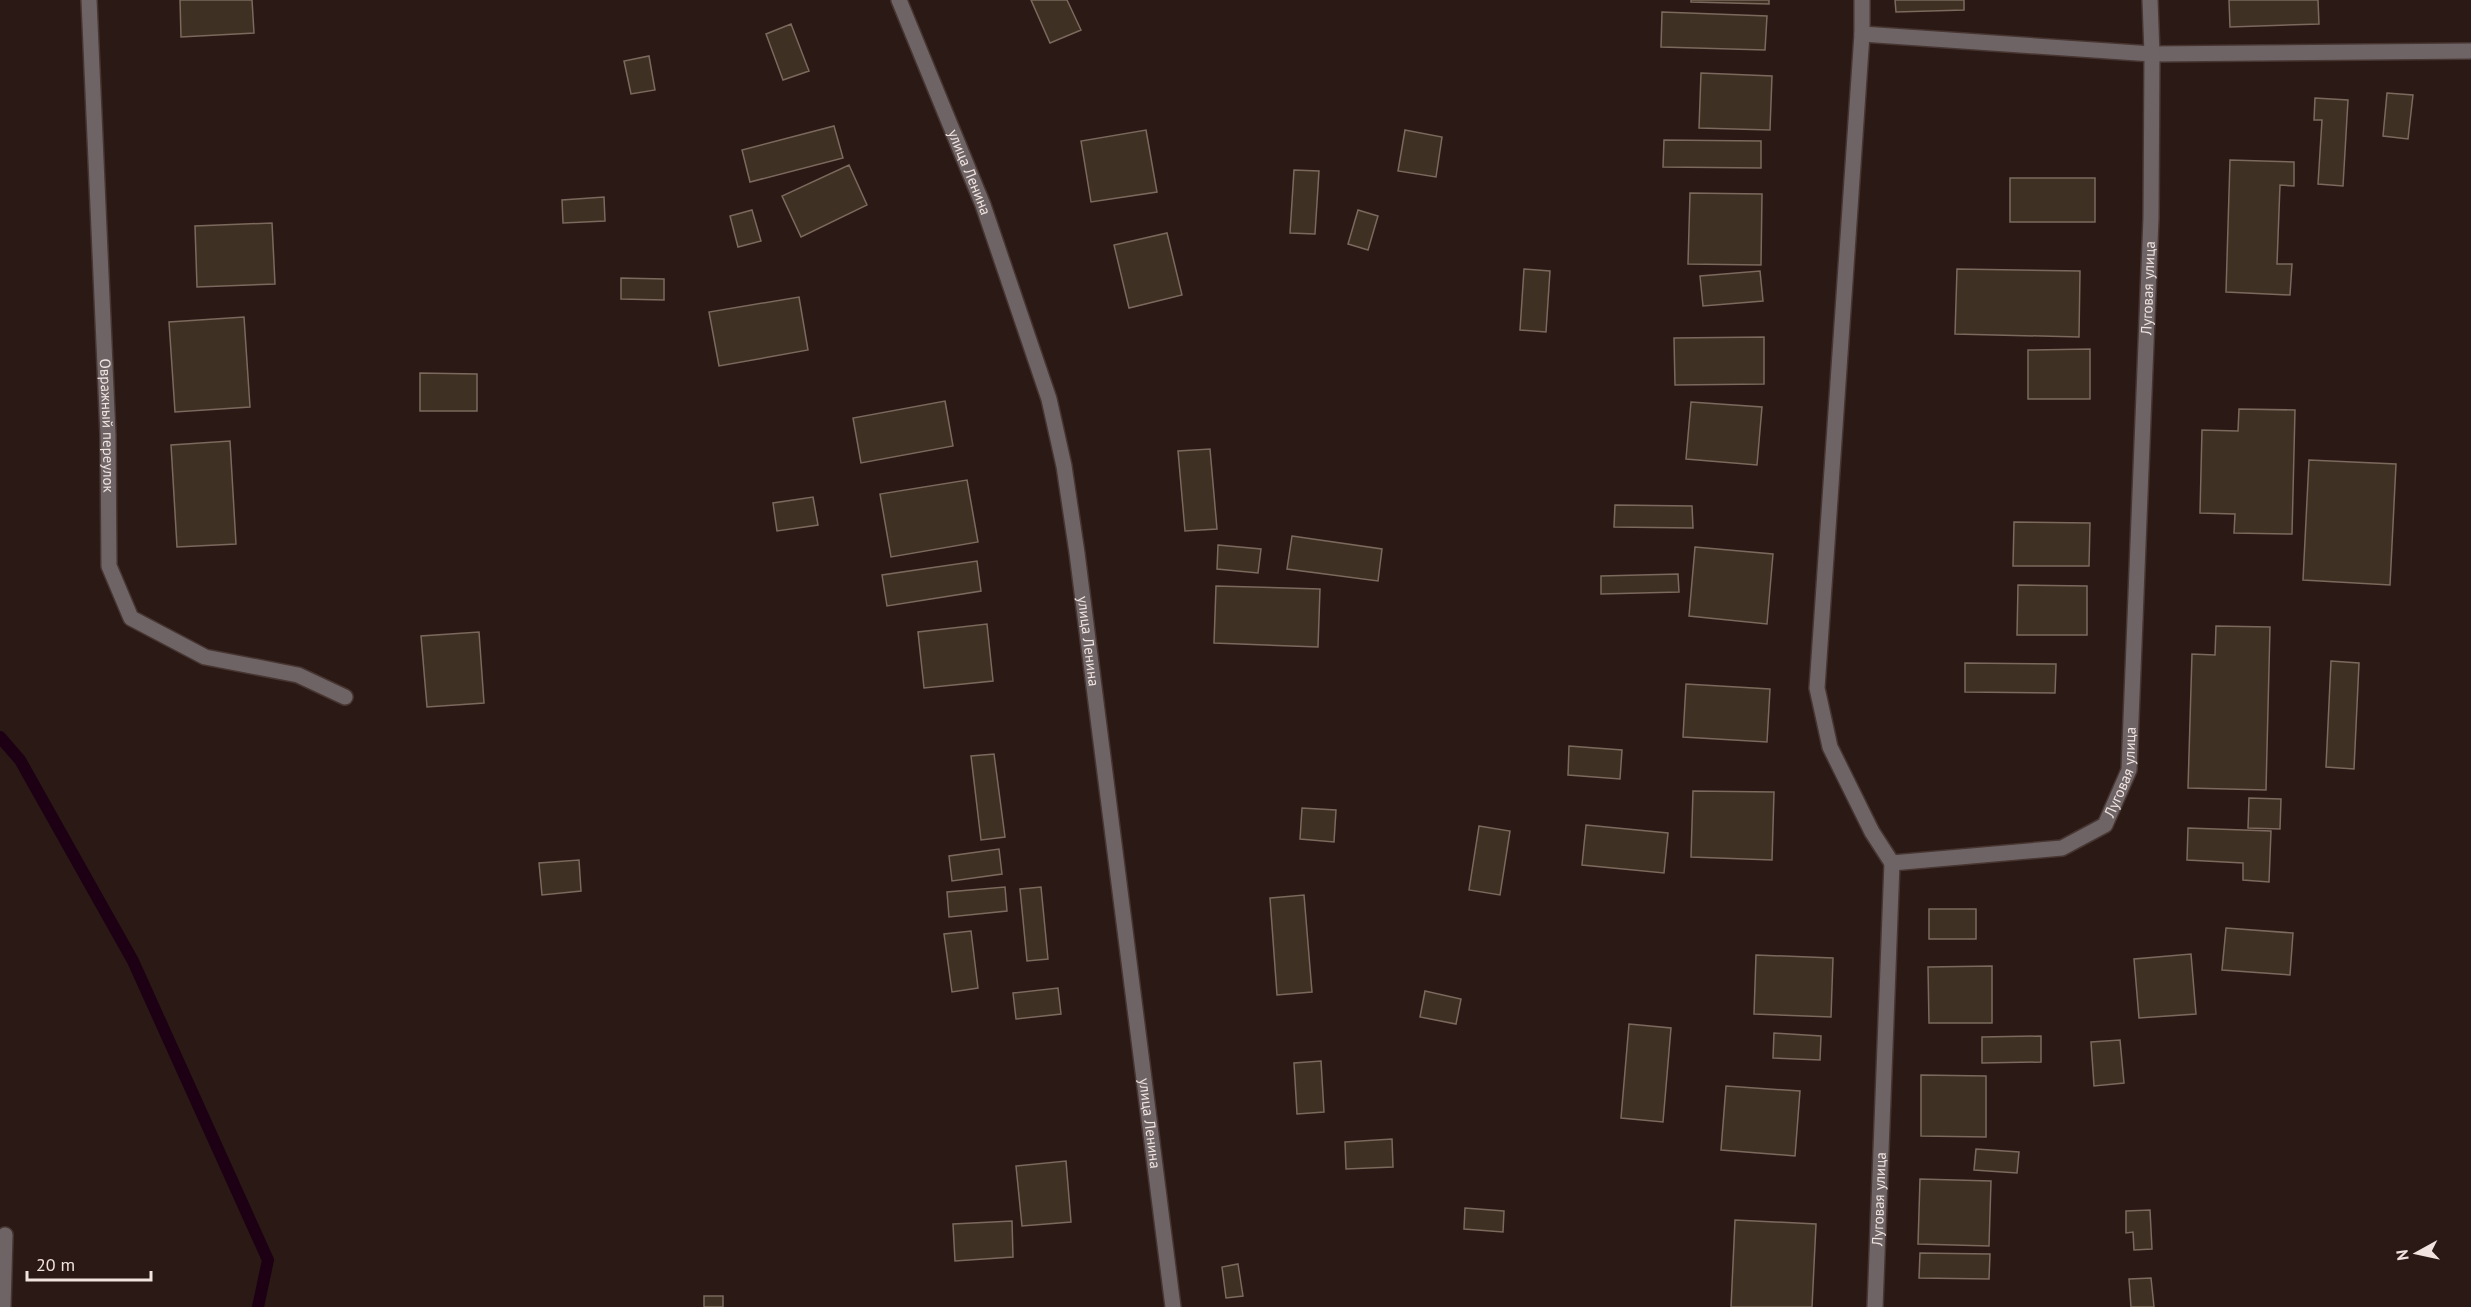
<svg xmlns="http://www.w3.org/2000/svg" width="2471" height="1307" viewBox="0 0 2471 1307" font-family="'PT Sans',sans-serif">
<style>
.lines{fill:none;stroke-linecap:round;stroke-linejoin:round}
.stream{stroke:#1d0014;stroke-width:12}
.building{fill:#3f3024;stroke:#7b695d;stroke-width:1.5}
.service-casing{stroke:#473531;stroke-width:18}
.minor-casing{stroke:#473531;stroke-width:18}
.service{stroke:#6e6465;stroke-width:15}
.minor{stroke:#6e6465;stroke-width:15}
.labels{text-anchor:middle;stroke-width:6;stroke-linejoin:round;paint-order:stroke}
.street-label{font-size:15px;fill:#f0e3e0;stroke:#2b1915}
</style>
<rect width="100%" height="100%" fill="#2b1915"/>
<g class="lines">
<path class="stream" d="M0 737 20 760 133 961 268 1260 258 1307"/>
</g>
<path class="building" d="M180 0H252L254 33 181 37Z
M1031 0H1067L1081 30 1050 43Z
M1691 0H1769V4L1691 2Z
M1895 0H1964V10L1896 12Z
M2229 0H2318L2319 24 2230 27Z
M1662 12 1767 16 1765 50 1661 47Z
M791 24 809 71 783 80 766 34Z
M649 56 655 90 631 94 624 61Z
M1701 73 1772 76 1770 130 1699 128Z
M2387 93 2413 95 2408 139 2383 136Z
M2315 98 2348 100 2343 186 2318 184 2322 120H2314Z
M834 126 843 158 750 182 742 150Z
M1146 130 1157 192 1091 202 1081 141Z
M1405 130 1442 137 1436 177 1398 171Z
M1664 140 1761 141V168L1663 167Z
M2230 160 2294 162V186L2280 185 2277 264H2292L2290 295 2226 292Z
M849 165 867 205 801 237 782 196Z
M1294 170 1319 171 1315 234 1290 233Z
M2010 178H2095V222H2010Z
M1690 193 1762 194 1761 265 1688 264Z
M604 197 605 221 563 223 562 200Z
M752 210 761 241 738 247 730 216Z
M1358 210 1378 216 1368 250 1348 244Z
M272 223 275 284 197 287 195 226Z
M1167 233 1182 295 1129 308 1114 245Z
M1524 269 1550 271 1546 332 1520 330Z
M1957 269 2080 271 2079 337 1955 334Z
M1760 271 1763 301 1703 306 1700 276Z
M621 278 664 279V300L621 299Z
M799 297 808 350 719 366 709 312Z
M244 317 250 407 175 412 169 322Z
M1764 337V384L1675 385 1674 338Z
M2090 349V399H2028V350Z
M420 373 477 374V411H420Z
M945 401 953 446 861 463 853 418Z
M1691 402 1762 407 1757 465 1686 459Z
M2239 409 2295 410 2292 534 2234 533 2235 514 2200 513 2202 430 2238 431Z
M230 441 236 544 177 547 171 445Z
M1210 449 1217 529 1185 531 1178 451Z
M2309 460 2396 464 2390 585 2303 580Z
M967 480 978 542 891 557 880 494Z
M813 497 818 525 777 531 773 503Z
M1615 505 1692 506 1693 528 1614 527Z
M2014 522 2090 523 2089 566H2013Z
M1292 536 1382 549 1378 581 1287 569Z
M1218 545 1261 549 1258 573 1217 569Z
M1695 547 1773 554 1767 624 1689 616Z
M977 561 981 591 887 606 882 575Z
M1678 574 1679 592 1601 594V576Z
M2018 585 2087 586V635H2017Z
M1216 586 1320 589 1318 647 1214 643Z
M987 624 993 681 924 688 918 632Z
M2216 626 2270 627 2266 790 2188 788 2192 654 2215 655Z
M479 632 484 703 427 707 421 636Z
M2331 661 2359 663 2354 769 2326 767Z
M1965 663 2056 664 2055 693 1965 692Z
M1686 684 1770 689 1767 742 1683 737Z
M1569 746 1622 750 1620 779 1568 775Z
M994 754 1005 837 981 840 971 756Z
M1693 791 1774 792 1772 860 1691 857Z
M2249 798 2281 799 2280 829 2248 828Z
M1302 808 1336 810 1334 842 1300 839Z
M1586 825 1668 833 1664 873 1582 865Z
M1479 826 1510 831 1500 895 1469 890Z
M2188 828 2271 831 2269 882 2243 880V863L2187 860Z
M999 849 1002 874 952 881 949 856Z
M579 860 581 891 542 895 539 863Z
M1005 887 1007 911 949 917 947 892Z
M1041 887 1048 959 1027 961 1020 889Z
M1304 895 1312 992 1277 995 1270 898Z
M1929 909H1976V939H1929Z
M2226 928 2293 933 2290 975 2222 970Z
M971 931 978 988 952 992 944 934Z
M2191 954 2196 1014 2139 1018 2134 959Z
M1756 955 1833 958 1831 1017 1754 1014Z
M1992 966V1023H1929L1928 967Z
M1058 988 1061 1014 1016 1019 1013 993Z
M1425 991 1461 999 1456 1024 1420 1017Z
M1629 1024 1671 1028 1663 1122 1621 1118Z
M1774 1033 1821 1036 1820 1060 1773 1058Z
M2041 1036V1062L1982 1063V1037Z
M2120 1040 2124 1083 2094 1086 2091 1042Z
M1321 1061 1324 1112 1297 1114 1294 1063Z
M1921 1075 1986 1076V1137L1921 1136Z
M1726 1086 1800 1091 1795 1156 1721 1150Z
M1392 1139 1393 1167 1346 1169 1345 1142Z
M1976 1149 2019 1152 2017 1173 1974 1170Z
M1066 1161 1071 1222 1022 1226 1016 1166Z
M1920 1179 1991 1181 1989 1246 1918 1244Z
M1465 1208 1504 1211 1503 1232 1464 1229Z
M2150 1210 2152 1249 2134 1250 2133 1232 2126 1233V1211Z
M1735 1220 1816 1224 1812 1307H1731Z
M1012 1221 1013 1257 955 1261 953 1224Z
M1920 1253 1990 1254 1989 1279 1919 1278Z
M1238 1264 1243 1296 1226 1298 1222 1267Z
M2151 1278 2154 1307H2131L2129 1279Z
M704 1296H723V1307H704Z"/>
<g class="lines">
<defs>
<path id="service" d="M3 1307 5 1235"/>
<g id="minor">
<path id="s1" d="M89 0 108 435 109 566 131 618 205 657 298 675 345 697"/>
<path id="s2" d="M899 0 983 205 1049 399 1064 466 1077 553 1173 1307"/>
<path d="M1862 0V34L1817 688 1830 747 1872 832 1892 863"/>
<path d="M1862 34 2152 54 2471 51"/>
<path id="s3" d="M1875 1307 1892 863 2062 848 2105 825 2129 770 2151 218 2152 54 2150 0"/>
</g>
</defs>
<use href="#service" class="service-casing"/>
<use href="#minor" class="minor-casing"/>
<use href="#service" class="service"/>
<use href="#minor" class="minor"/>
</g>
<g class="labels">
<g class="street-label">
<text dy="5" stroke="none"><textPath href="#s2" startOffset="186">улица Ленина</textPath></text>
<text dy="5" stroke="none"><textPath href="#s3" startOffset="1206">Луговая улица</textPath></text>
<text dy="5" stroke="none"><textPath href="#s1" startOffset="426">Овражный переулок</textPath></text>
<text dy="5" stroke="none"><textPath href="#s2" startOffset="672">улица Ленина</textPath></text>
<text dy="5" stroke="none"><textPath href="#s3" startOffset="720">Луговая улица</textPath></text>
<text dy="5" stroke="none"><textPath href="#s2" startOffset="1158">улица Ленина</textPath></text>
<text dy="5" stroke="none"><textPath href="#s3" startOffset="108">Луговая улица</textPath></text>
</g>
</g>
<g transform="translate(2417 1253) rotate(262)" stroke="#2b1915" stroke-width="4.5" paint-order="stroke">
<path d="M0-4.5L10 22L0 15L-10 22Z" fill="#f0e3e0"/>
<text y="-9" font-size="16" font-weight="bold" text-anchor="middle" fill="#f0e3e0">N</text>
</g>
<path d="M27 1271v9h124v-9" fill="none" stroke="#f0e3e0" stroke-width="3"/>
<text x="36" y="1271" font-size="18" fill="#f0e3e0" stroke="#2b1915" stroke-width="4.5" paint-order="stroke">20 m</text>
</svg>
